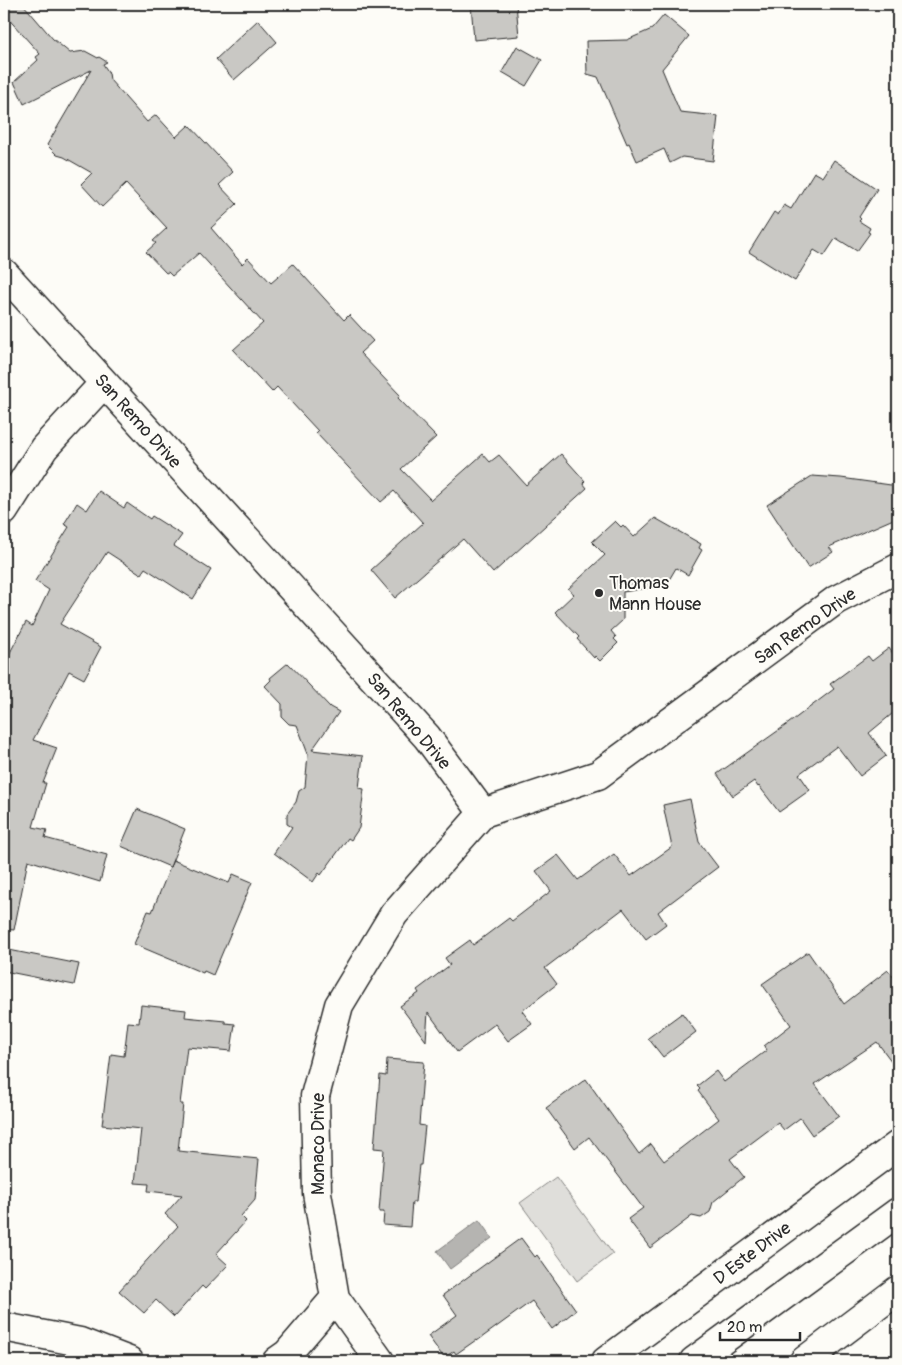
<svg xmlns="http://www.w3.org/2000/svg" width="902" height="1365" viewBox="0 0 902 1365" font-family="Pangolin,sans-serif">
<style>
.green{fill:#dfdeda;stroke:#858482}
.water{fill:#b5b4b1;stroke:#7e7d7b}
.building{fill:#c9c8c4;stroke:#2b2b2b}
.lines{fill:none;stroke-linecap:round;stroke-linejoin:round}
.street-casing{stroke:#2b2b2b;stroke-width:31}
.street{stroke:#fdfcf7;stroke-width:28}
.poi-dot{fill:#2b2b2b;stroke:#fdfcf7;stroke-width:2}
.labels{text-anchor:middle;stroke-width:4;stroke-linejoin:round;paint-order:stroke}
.street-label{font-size:18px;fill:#2b2b2b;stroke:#fdfcf7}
.poi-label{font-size:18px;fill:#2b2b2b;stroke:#fdfcf7;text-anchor:start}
</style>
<rect width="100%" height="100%" fill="#fdfcf7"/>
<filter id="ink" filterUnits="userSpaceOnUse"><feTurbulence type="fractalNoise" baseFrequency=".02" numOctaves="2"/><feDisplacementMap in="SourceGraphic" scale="10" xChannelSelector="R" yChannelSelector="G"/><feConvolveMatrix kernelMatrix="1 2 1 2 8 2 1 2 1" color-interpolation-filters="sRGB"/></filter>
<g filter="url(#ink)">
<path class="green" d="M556 1177 613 1254 577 1281 520 1203Z"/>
<path class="water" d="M479 1220 492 1238 450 1269 437 1251Z"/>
<path class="building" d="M4 4H23L53 39 70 53 85 51 98 58 99 57 107 62 103 64 109 73 110 80 147 122 156 115 176 137 189 125 233 172 219 185 237 204 211 228 242 264 248 258 271 283 293 264 344 320 349 315 373 341 360 353 400 395 398 398 436 437 401 469 431 500 483 454 490 462 499 455 526 485 561 454 585 481 583 483 587 488 493 573 463 539 395 598 371 570 423 523 394 491 381 502 316 433 318 431 277 387 272 392 233 350 263 323 199 253 172 276 168 272 166 273 146 252 156 243 153 241 167 228 126 184 102 207 81 184 92 173 64 157 57 155 47 145 91 70 24 104 14 82 38 60 36 57 40 54 4 14Z
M471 4H516L519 36 474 40Z
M664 15 689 36 662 69 680 112 718 116 713 161 682 157 670 163 664 149 637 161 629 143 627 144 598 77 587 74 586 41 627 40 652 29Z
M258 20 277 42 234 80 216 59Z
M517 46 542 60 526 86 502 72Z
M834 160 877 189 859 217 861 219 859 221 870 228 868 232 870 233 857 251 836 238 824 256 814 250 795 281 749 252 774 212 778 215 784 205 791 209 814 172 823 177Z
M812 476 841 478 898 486V517L829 547 833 552 808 568 767 505Z
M99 491 124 508 127 503 150 519 152 516 182 535 174 546 211 570 193 599 145 568 141 574 107 552 60 624 101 647 84 679 69 671 33 740 57 748 43 783H46L33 827 47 830 45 838 107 855 100 882 28 860 14 930 4 929V664L26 622 32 626 49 590 35 581 69 527 64 524 77 503 87 510Z
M655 518 701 544 699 548 702 550 688 575 676 568 666 585 623 592V620L611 631 616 637 614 639 618 643 600 661 595 656 594 658 577 639 579 637 555 612 574 594 568 589 605 555 592 542 615 521 621 527 623 525 634 537Z
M889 648 898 661V709L869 733 886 756 860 776 837 746 799 774 810 790 779 812 759 786 758 787 754 781 733 796 717 774 789 723 834 689 830 684 868 656 872 661Z
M288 663 330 707 339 712 312 750 363 756 359 788 364 789 359 828 351 840 348 838 321 875 319 873 313 882 274 853 292 827 287 824V814L296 802 299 791 305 787 308 754 297 725 289 724 282 717V704L265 686 271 680 270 678Z
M690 799 699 842 718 867 658 912 666 924 646 939 623 909 545 968 557 984 522 1011 532 1024 508 1041 495 1024 457 1052 428 1012 426 1041 400 1006 419 993 417 990 450 965 445 958 470 940 473 945 509 918 512 921 551 891 536 871 558 855 578 880 614 854 631 876 672 847 663 805Z
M137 809 185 829 170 867 121 846Z
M173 860 229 883 233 874 252 882 213 975 204 971 203 973 134 944 148 911 152 912Z
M4 949 79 964 74 985 4 971Z
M808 952 844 1004 888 970 898 983V1070L877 1042 815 1084 839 1116 812 1135 800 1118 784 1130 778 1123 730 1159 744 1177 713 1202 710 1212 701 1218 692 1216 650 1248 628 1219 643 1208 589 1137 575 1148 546 1108 586 1079 639 1154 651 1144 664 1161 719 1119 698 1091 700 1089 697 1086 716 1071 724 1082 767 1050 764 1046 791 1025 762 984Z
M141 1005 186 1010 185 1017 225 1021V1023L235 1024 231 1051 187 1047 180 1104H183L178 1151 259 1159 255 1200 241 1216 246 1221 216 1254 228 1265 205 1289 202 1286 174 1317 156 1300 144 1313 119 1291 178 1226 165 1214 182 1195 148 1191 149 1184 135 1183 141 1129 102 1125 111 1054 124 1056 128 1022 139 1023Z
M682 1013 696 1032 663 1057 648 1038Z
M387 1059 424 1062 419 1125 425 1126 421 1165H419L415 1202H412L410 1227 383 1225 384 1212H379L384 1149 374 1148 380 1075 386 1076Z
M521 1238 535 1257 537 1255 576 1310 552 1329 532 1301 477 1341 476 1340 456 1354 454 1351 444 1358 428 1336 457 1315 443 1295Z"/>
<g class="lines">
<defs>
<path id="street" d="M4 273 427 737 483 813
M4 511 44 448 104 383
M483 813 598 775 836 600 898 568
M4 1327 80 1342 129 1361
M277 1361 287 1354 335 1298
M380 1361 335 1298 317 1193 315 1096 339 1005 394 914 483 813
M606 1361 898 1145
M694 1361 898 1212
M804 1361 898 1290"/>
</defs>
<use href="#street" class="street-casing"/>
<use href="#street" class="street"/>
</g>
</g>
<circle class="poi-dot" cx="599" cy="593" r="5"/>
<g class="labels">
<g class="street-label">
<text transform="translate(138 421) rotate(48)" y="6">San Remo Drive</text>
<text transform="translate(805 626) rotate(-35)" y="6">San Remo Drive</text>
<text transform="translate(409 721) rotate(50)" y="6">San Remo Drive</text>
<text transform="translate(318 1144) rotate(-90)" y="6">Monaco Drive</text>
<text transform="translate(752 1253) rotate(-37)" y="6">D Este Drive</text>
</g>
<g class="poi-label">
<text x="609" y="589">Thomas<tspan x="609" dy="21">Mann House</tspan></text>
</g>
</g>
<rect width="902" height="1365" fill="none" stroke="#fdfcf7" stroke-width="20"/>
<rect x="10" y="10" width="882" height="1345" fill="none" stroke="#2b2b2b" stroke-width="2" filter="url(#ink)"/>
<path d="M720 1332v8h80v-8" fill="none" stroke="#2b2b2b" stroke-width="2.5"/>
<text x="727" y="1332" font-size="15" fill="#2b2b2b" stroke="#fdfcf7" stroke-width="4" paint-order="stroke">20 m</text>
</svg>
